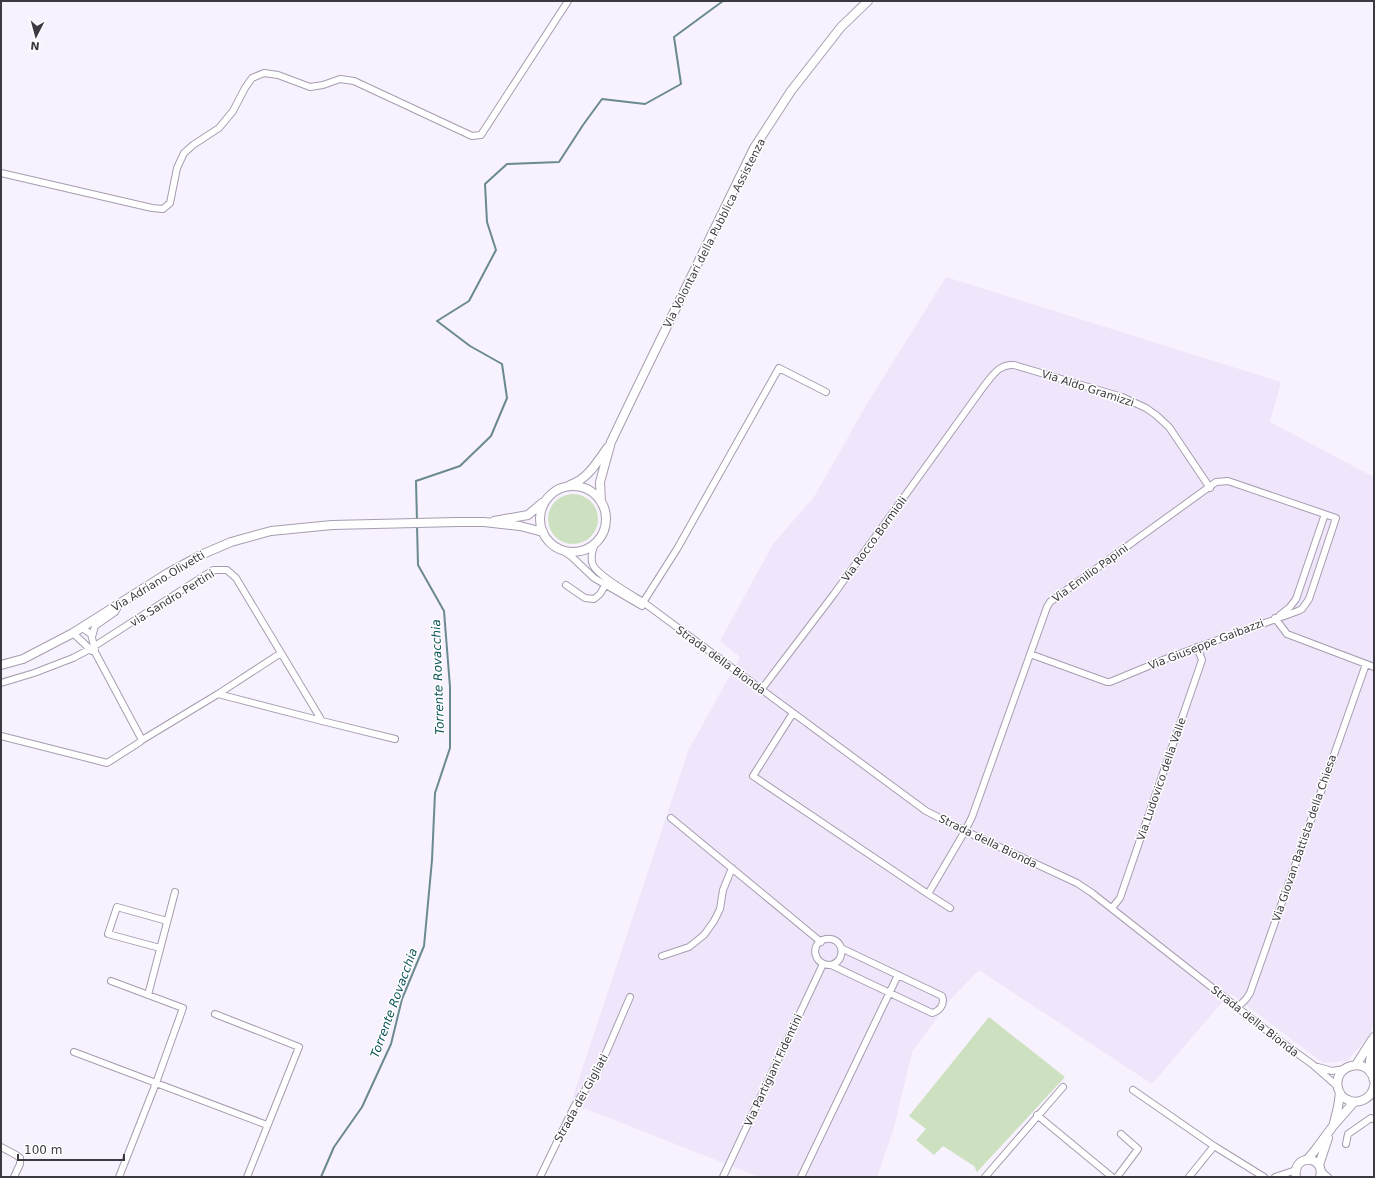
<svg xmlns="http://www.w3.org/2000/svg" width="1375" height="1178" viewBox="0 0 1375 1178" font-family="'DejaVu Sans',sans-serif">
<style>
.built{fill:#f0e6fc}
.green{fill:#cde1c1}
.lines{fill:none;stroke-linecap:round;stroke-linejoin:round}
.stream{stroke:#6a8a8f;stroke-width:2}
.minor-casing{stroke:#a69db0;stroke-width:8}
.tertiary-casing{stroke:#a69db0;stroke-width:10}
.minor{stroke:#fff;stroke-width:6}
.tertiary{stroke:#fff;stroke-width:8}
.labels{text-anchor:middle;stroke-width:3;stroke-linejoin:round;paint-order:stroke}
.street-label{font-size:11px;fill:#3d3941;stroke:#fff}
.water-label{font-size:12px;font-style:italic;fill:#0e5559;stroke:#fff}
</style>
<rect width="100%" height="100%" fill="#f7f2fd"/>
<path class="built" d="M946 277 1281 382 1270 422 1374 477V1023L1370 1035 1347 1061 1323 1063 1230 993 1152 1084 979 970 949 1001 912 1052 894 1128 877 1177H759L571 1103 688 751 740 657 720 641 773 544 814 497 868 402Z"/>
<path class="green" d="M548 519a25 25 0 1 1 50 0a25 25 0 1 1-50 0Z
M989 1017 1065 1077 977 1172 974 1166 943 1146 934 1155 916 1140 926 1129 909 1116Z"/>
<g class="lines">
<path class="stream" d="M417 521 416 481 460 466 491 436 507 398 502 364 470 346 437 321 469 301 496 250 487 222 485 184 507 164 559 162 583 125 602 99 645 104 681 84 674 37 723 1
M321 1177 334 1147 362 1107 391 1044 402 999 424 946 432 860 435 793 450 748V687L444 611 418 565 417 525"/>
<defs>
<path id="minor" d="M1 173 152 208 163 209 170 203 177 168 184 153 193 145 219 128 233 111 245 88 252 78 264 73 278 75 310 87 323 85 340 79 354 81 472 136 481 135 568 1
M595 544C592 551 590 558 593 565 598 576 632 595 643 602L926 811 965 831 1077 883 1092 893 1280 1041 1312 1064 1337 1086
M562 550 572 557 594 578 642 606
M566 585 585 598 594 599 600 594 607 582
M642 604 677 549 779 368 826 392
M1280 615 1290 607 1296 599 1325 514
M1275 618 1287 634 1374 667
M82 628 91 634 95 650
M73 633 92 651
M92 637 95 626 115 612 119 605
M96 654 142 740 218 694 322 721 395 739
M1 683 34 673 73 658 90 649 213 570H227L236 578 322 721
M761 690 834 594 984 386C993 375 999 364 1014 365L1122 397 1146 408 1156 415 1169 427 1210 488
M218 694 281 653
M793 713 753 776 928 894 965 831 972 817 1047 607 1050 602 1216 482 1228 481 1336 518 1309 599 1302 609 1298 611 1168 658 1110 682H1107L1030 654
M1 736 107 763 140 742 142 740
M671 818 821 942
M928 894 950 908
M1112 908 1120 898 1202 660 1197 647
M160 948 108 934 117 907 167 921
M662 956 689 947 704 935 714 921 720 909 723 890 732 868
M831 965C848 960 843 936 826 939 809 942 813 966 831 965L932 1013C940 1011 945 1004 942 996L841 948
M111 981 183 1008 156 1083 119 1177
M148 995 175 892
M1237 1008 1246 999 1250 993 1366 664
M215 1014 299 1047 247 1177
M74 1052 267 1125
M1318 1067 1332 1071 1344 1069
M1133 1090 1214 1146 1264 1177
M1037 1115 1112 1177
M1346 1144 1348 1134 1371 1118 1374 1119
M1 1147 16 1155 20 1158V1164L14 1177
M1321 1171 1328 1177
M540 1177 574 1107 599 1069 630 997
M723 1177 823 964
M801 1177 898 975
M985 1177 1063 1087
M1117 1177 1138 1149 1121 1134
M1189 1177 1214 1146
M1275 1177 1296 1170"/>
<path id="tertiary" d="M570 485C588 479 597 462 608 447
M540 519a33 33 0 1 1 66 0a33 33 0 1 1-66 0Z
M601 502 600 482 611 442 634 394 754 148 791 91 841 27 868 1
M494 521 528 515 542 503
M1 665 23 659 73 633 168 573 203 554 231 542 271 531 332 525 458 522H484L520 526 543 532
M1356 1065 1372 1040
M1370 1072V1061L1374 1037
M1374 1081C1370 1055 1332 1064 1338 1088 1339 1093 1343 1098 1348 1100 1359 1105 1372 1098 1374 1086
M1334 1123 1338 1107 1340 1093
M1307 1160 1316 1149 1333 1126 1354 1102
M1319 1165 1328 1138
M1296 1177C1292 1153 1326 1155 1320 1177"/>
</defs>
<use href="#minor" class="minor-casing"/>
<use href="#tertiary" class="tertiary-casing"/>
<use href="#minor" class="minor"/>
<use href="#tertiary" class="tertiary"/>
</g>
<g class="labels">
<g class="street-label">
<text transform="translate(714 233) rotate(-63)" y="4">Via Volontari della Pubblica Assistenza</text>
<text transform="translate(1088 388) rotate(18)" y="4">Via Aldo Gramizzi</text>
<text transform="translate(874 539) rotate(-54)" y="4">Via Rocco Bormioli</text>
<text transform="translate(1090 573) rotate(-36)" y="4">Via Emilio Papini</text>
<text transform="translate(158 581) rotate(-31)" y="4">Via Adriano Olivetti</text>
<text transform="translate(172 598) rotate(-32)" y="4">via Sandro Pertini</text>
<text transform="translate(1206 644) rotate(-21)" y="4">Via Giuseppe Gaibazzi</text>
<text transform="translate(721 660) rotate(36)" y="4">Strada della Bionda</text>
<text transform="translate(1161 779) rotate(-71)" y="4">Via Ludovico della Valle</text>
<text transform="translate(1304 838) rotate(-71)" y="4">Via Giovan Battista della Chiesa</text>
<text transform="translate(988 841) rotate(26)" y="4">Strada della Bionda</text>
<text transform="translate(1255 1021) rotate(38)" y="4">Strada della Bionda</text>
<text transform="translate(773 1070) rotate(-65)" y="4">Via Partigiani Fidentini</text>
<text transform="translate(581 1098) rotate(-61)" y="4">Strada dei Gigliati</text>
</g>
<g class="water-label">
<text transform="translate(438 677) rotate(-92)" y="4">Torrente Rovacchia</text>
<text transform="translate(394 1003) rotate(-70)" y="4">Torrente Rovacchia</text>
</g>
</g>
<rect width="1375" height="1178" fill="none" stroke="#3d3941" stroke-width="4"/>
<g transform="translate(36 36) rotate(186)" stroke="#ffffff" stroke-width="3" paint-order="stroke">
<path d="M0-3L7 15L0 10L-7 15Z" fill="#3d3941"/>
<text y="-6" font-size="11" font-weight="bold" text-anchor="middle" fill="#3d3941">N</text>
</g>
<path d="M18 1154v6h106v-6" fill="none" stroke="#3d3941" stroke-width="2"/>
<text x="24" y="1154" font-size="12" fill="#3d3941" stroke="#ffffff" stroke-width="3" paint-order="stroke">100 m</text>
</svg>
